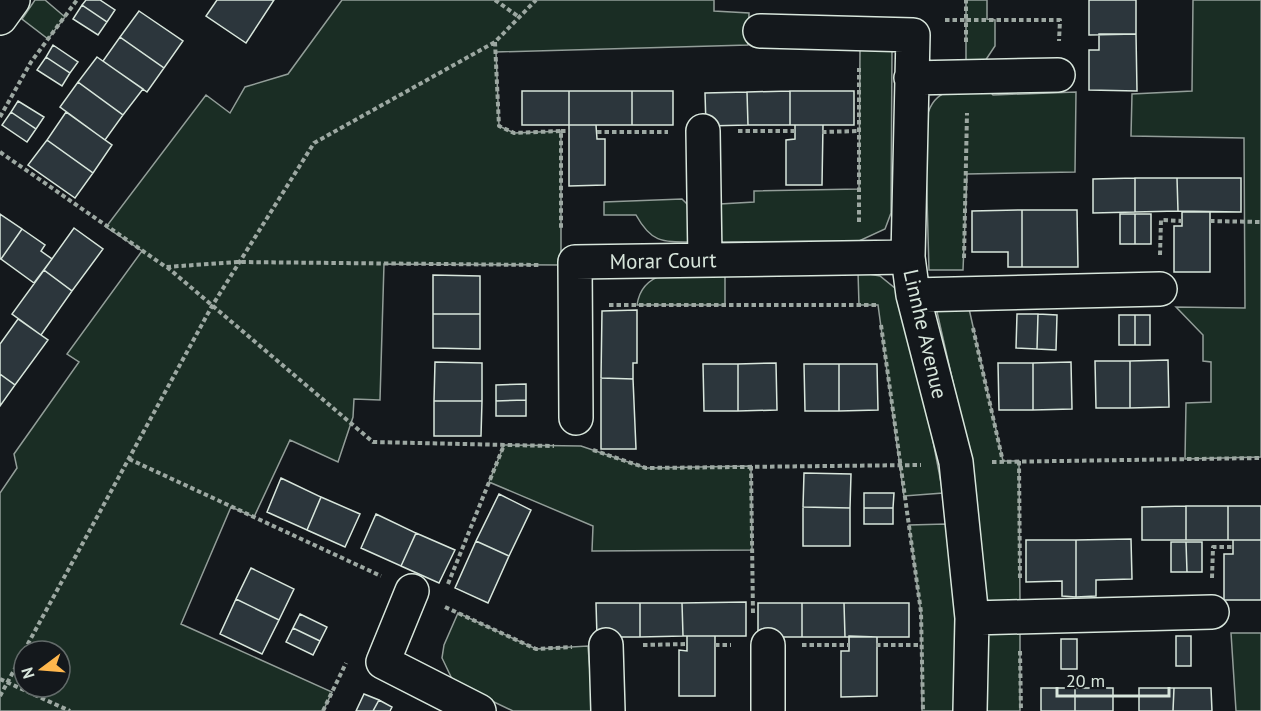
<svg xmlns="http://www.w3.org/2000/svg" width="1261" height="711" viewBox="0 0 1261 711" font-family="'PT Sans',sans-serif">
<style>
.green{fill:#1a2d24;stroke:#939e99;stroke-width:1.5;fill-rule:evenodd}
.building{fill:#2c363c;stroke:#d8e6dc;stroke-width:1.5}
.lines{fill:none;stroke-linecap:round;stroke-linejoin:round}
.minor-casing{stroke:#d8e6dc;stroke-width:36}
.path{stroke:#9da8a2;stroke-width:4;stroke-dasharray:4.5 3;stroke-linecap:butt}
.minor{stroke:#14181c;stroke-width:33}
.labels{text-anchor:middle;stroke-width:4.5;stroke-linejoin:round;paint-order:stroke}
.street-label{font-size:21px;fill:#d8e6dc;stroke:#14181c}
</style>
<rect width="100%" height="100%" fill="#14181c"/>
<path class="green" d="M35 0H45L65 17 48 39 22 19Z
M342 0H714V11L749 13 748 45 496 52 499 126 514 133 561 131V265L384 264 380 400 354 399 353 417 338 462 290 440 254 517 231 507 181 624 332 692 323 711H0V493L17 468 14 454 79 362 67 354 142 251 106 227 206 95 230 113 245 87 288 74ZM24 651H60V687H24Z
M966 0H987V19L995 20V46L985 61 966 64Z
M1193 0H1261V457L1185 459 1186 403 1211 402V362L1203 361V335L1176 307 1245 308 1244 138 1131 136 1132 94 1192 91Z
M860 50H892L891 213 885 229 859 241 719 242 720 204 754 202V191L859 189Z
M985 86 993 95 1076 92 1075 172 967 174 963 270H929L925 127C930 87 951 91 985 86Z
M682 199 693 210 691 242C661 242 651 242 636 215H604V202Z
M725 272V305H637C643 263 693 273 725 272Z
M858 272 880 276 896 289 900 298 915 347 943 493 904 496 878 305H859Z
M935 303 968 304 1003 461H1019L1020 603H984L971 462Z
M504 445 581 446 646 468 751 466 752 550 592 551 593 526 489 482Z
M946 524 955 617 956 699 953 711H922L921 613 909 525Z
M458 613 536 649 588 646 593 711H513L454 683 442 658 444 645Z
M1020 630V711H986V631Z
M1231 633H1261V711H1236Z"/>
<path class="building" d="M86 0H100L115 10 107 22 82 5Z
M217 0H274L246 43 206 16Z
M1089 0H1136V34L1089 35Z
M82 5 107 22 98 35 73 19Z
M139 11 183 41 164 68 120 37Z
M1099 34H1136L1137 91 1089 90V50H1099Z
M120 37 164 68 147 92 103 61Z
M53 45 78 62 70 73 46 57Z
M46 57 70 73 62 86 37 70Z
M97 57 143 89 123 115 78 82Z
M78 82 123 115 105 140 60 107Z
M522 91H569V125H522Z
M569 91H632V125H569Z
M632 91H673V125H632Z
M790 91V125H748L747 92Z
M790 91H854V125H790Z
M747 92 748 125 706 126 705 93Z
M18 101 44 117 36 129 11 112Z
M11 112 36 129 27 142 2 125Z
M66 112 112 145 93 173 47 140Z
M569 125H596L597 139H605V185L569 186Z
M795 125H823L822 185H786V140L795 139Z
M47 140 93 173 75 198 28 165Z
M1135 178H1177L1178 211 1135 212Z
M1135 178V212L1093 213V179Z
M1177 178H1241V212L1178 211Z
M1022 210V267H1008V252H972V211Z
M1022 210H1077L1078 267H1022Z
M1182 212H1210V272H1174V226H1182Z
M0 214 22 229 1 259H0Z
M1120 214H1135V244H1120Z
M1135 214H1151V244H1135Z
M74 228 103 249 72 291 44 270Z
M22 229 45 245 41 251 52 259 34 283 1 259Z
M44 270 72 291 41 335 12 314Z
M433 275 480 276V314H433Z
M637 310V363H633V379L601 378 602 311Z
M433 314H480V349L433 348Z
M1017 314H1038L1037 349 1016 348Z
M1038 314 1057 315 1056 350 1037 349Z
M1119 315H1135V345H1119Z
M1135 315H1150V345H1135Z
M18 319 48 340 15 385 0 374V344Z
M1168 360 1169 407 1130 408V361Z
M1095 361H1130V408H1096Z
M435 362 482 363V401H434Z
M1071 362 1072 409 1033 410V363Z
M776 363 777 410 738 411V364Z
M998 363H1033V410H999Z
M703 364H738V411H704Z
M804 364H839V411H805Z
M839 364H877L878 410 839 411Z
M0 374 15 385 0 406Z
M601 378 633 379 636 449H601Z
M526 384V400L496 401V385Z
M526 400V416H496V401Z
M434 401H482L481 436H434Z
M804 473 851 474 850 508 803 507Z
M281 478 321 497 307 530 267 512Z
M864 493H894L893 508H864Z
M499 494 531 510 509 556 476 541Z
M321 497 360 514 345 547 307 530Z
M1186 506H1228V540H1186Z
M1186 506V540H1142V507Z
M1228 506H1261V540H1228Z
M803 507 850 508V546H803Z
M864 508H893V524H864Z
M376 514 416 533 401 566 361 548Z
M416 533 455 550 439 583 401 566Z
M1131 539 1132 579 1096 580V596L1076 597V540Z
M1026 540H1076V597L1062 596V581L1026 582Z
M1233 540H1261V600H1224V554H1233Z
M476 541 509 556 488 603 455 588Z
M1171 542H1186L1187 572H1171Z
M1186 542H1202V572H1187Z
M251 568 294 589 279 620 236 599Z
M236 599 279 620 262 654 220 634Z
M746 602V636H683L682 603Z
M596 603H640V637H597Z
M640 603H682L683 636 640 637Z
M758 603H802V637H758Z
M802 603H844L845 637H802Z
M844 603H909V637H845Z
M300 614 327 627 320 641 293 628Z
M293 628 320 641 313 655 286 642Z
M687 636H715V696H679V650L687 651Z
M849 636 877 637V696L841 697V651H849Z
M1176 636H1191V666H1176Z
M1061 639H1077V669H1061Z
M1041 688H1075V711H1041Z
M1075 688H1113V711H1075Z
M1139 688H1174L1173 711H1139Z
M1174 688H1211L1212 711H1173Z
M364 694 379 700 373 711H356Z
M379 700 392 707 390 711H373Z"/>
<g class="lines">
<defs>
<path id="minor" d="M0 18 13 0
M760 31 913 35 908 257 913 295 956 462 972 618 970 711
M911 78 1058 75
M703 131 705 260
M913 295 1160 289
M576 418 575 262 908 257
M412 591 383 662 479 711
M972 618 1212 612
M606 645 608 711
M768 711V645"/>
</defs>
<use href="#minor" class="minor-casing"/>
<path class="path" d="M495 0 519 17
M945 20H966V0
M495 42 499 126 514 133 561 131V230
M966 42V20H1060L1059 41
M0 117 31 62 77 0
M561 131H569
M738 131H795
M597 132H668
M822 132 859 131
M0 152 166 267 237 262 540 265
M1210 221 1261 222
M859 222V68
M1160 255 1161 220 1182 221
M964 258 967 113
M167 267 373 442 554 446
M609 305H878
M881 325 921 612 923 711
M973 328 1003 462
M593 450 646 468 921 465
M129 459 381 576
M1019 461 1020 580
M992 462 1261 458
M751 466 753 614
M1212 578 1213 547H1233
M448 584 504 445
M445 607 536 649 572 647
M643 645 687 644
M715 645H731
M802 645H849
M876 645H922
M24 651 212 306 314 143 495 42 536 0
M1020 651 1021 711
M0 679 70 711
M0 696 24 652
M323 711 346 663"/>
<use href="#minor" class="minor"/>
</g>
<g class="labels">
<g class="street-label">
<text transform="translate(663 261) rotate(-1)" y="7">Morar Court</text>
<text transform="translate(925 334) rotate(77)" y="7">Linnhe Avenue</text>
</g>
</g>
<g transform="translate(42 669) rotate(254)"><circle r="28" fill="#14181c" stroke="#626a69" stroke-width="1.5"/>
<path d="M0-4.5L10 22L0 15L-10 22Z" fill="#ffb74d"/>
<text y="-9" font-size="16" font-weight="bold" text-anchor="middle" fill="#d8e6dc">N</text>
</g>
<path d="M1057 687v9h112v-9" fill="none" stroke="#d8e6dc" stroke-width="3"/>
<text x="1066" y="687" font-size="18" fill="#d8e6dc" stroke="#14181c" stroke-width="4.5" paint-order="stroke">20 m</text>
</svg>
